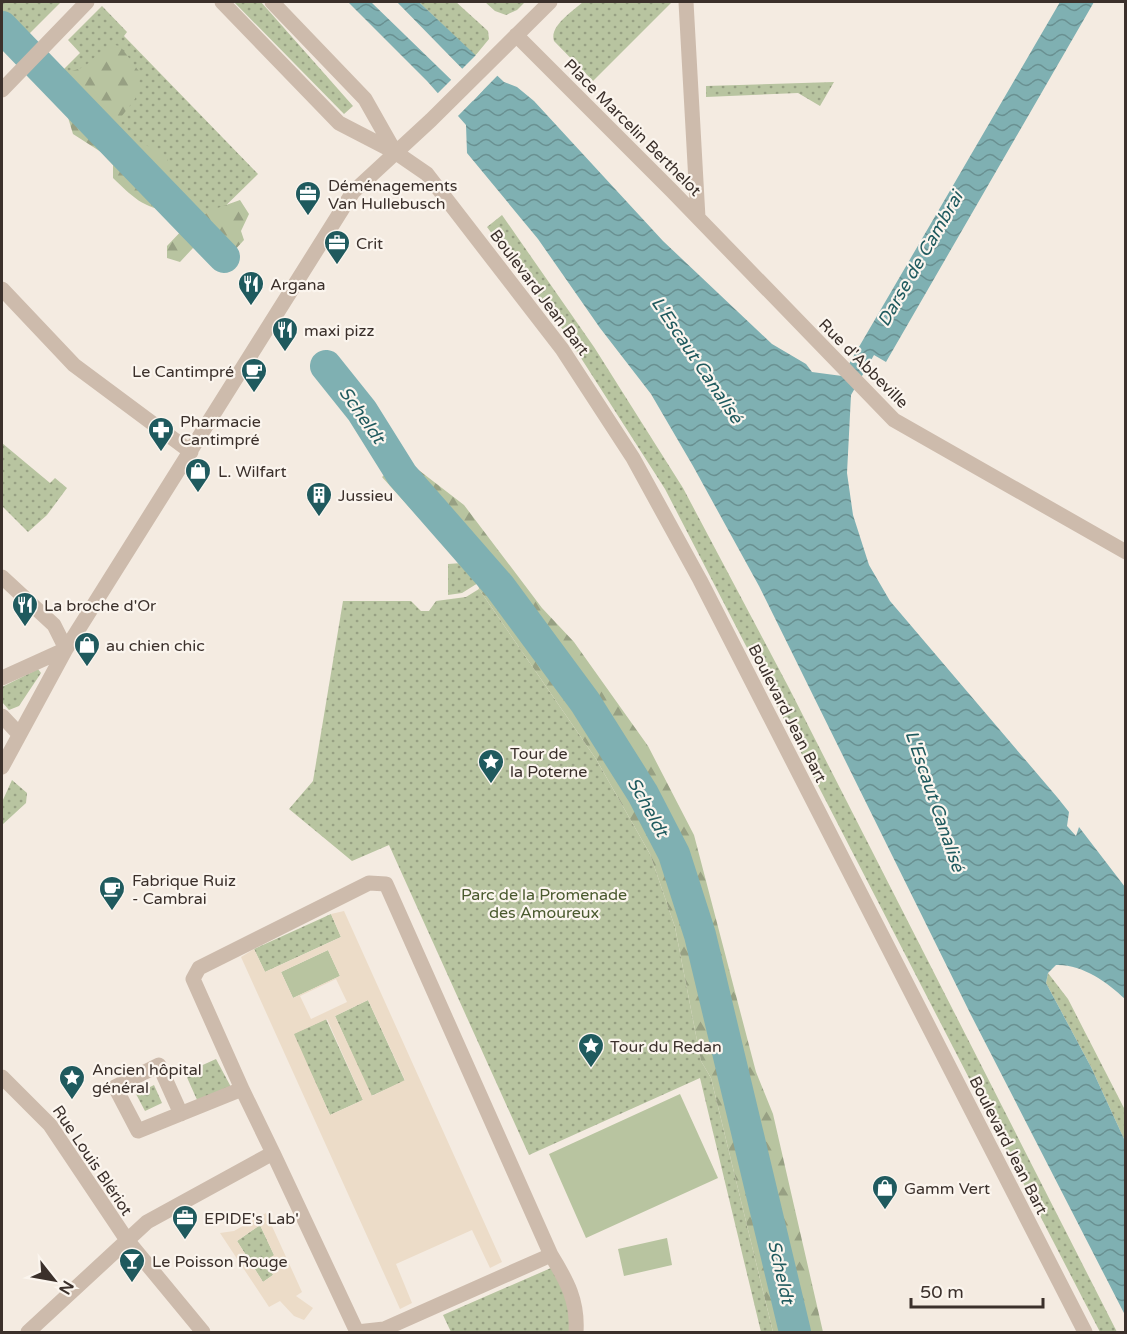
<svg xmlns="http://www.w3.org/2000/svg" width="1127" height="1334" viewBox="0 0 1127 1334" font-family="'Varela Round',sans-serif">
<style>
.green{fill:url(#green-dots)}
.forest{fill:url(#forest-firs)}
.pitch{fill:#b8c4a0}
.plaza{fill:#ecdcc8;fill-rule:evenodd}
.water{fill:url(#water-waves)}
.pier{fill:#f4ebe1}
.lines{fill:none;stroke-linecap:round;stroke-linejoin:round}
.river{stroke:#7fb0b2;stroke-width:32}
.minor{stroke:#cdbbac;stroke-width:15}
.labels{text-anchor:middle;stroke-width:4.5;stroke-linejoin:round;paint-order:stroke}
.street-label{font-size:16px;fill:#3b302b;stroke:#fbf5ee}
.poi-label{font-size:16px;fill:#3b302b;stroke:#fbf5ee;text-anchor:start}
.park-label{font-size:16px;fill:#4a5a2e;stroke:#fbf5ee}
.water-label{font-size:18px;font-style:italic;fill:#1f5a5e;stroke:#fbf5ee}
</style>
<defs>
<pattern id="green-dots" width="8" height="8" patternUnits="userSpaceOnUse" patternTransform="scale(1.5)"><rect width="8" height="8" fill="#b8c4a0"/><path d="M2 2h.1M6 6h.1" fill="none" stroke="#97a083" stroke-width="1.8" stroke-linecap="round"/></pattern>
<pattern id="forest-firs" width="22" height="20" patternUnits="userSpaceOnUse" patternTransform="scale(1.5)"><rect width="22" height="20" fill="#b8c4a0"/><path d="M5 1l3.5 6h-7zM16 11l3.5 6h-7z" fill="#97a083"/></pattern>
<pattern id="water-waves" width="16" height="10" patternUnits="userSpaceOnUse" patternTransform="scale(1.5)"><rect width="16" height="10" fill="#7fb0b2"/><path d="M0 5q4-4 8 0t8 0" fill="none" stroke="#699091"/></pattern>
</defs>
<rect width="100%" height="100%" fill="#f4ebe1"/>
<path class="green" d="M2 2H61L25 38 2 15Z
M234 2H261L353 106 344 114Z
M419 2H456L488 31 489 39 475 56Z
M485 2H525L517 10 506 15 495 11Z
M583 2H671V3L593 81 554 41C549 26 573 11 583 2Z
M102 6 127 32 124 36 258 174 207 224 59 74 80 53 68 40Z
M834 82 820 106 798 93 706 97V86Z
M502 215 594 347 683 488 789 688 1117 1332H1100L665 489 563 330 487 227Z
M2 443 50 483 55 478 67 488 47 515 28 532 2 506Z
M462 563 478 583 462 593 448 595V564Z
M479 589 596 759 650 854 675 927 701 1061 711 1078 773 1332H761L700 1078 529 1155 389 845 352 861 289 809 313 781 343 601H411L421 611H429L436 601 466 597Z
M38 669 41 673 19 706 9 710 2 702V687Z
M12 780 27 793 26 803 2 825V802Z
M331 914 341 937 265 972 254 949Z
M1048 973 1068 999 1125 1110V1141L1091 1067 1046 983Z
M368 1000 405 1081 371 1096 335 1016Z
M326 1019 363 1100 330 1115 293 1034Z
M216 1059 231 1087 198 1102 185 1073Z
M154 1085 162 1103 145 1111 136 1094Z
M260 1225 274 1255 273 1275 263 1282 237 1241Z
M551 1268 570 1300V1332H451L443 1315Z"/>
<path class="forest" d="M109 44 120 46 141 74 135 99 118 121C131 153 150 138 168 158 167 189 177 198 198 219L212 210 240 200 249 214 241 231 244 240 232 253 212 255 193 248 180 262 167 258V246L186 226 171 210C144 210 131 195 113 178V165L101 152 73 134 57 81 66 73 84 67Z
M403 458 464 505 542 608 574 642 648 746 694 835 756 1072 773 1114 823 1332H773L711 1078 701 1061 675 927 650 854 596 759 479 589 478 583 382 477Z"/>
<path class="pitch" d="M328 950 340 976 293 998 281 972Z
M680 1094 718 1178 586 1238 549 1154Z
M667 1238 672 1265 624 1276 618 1249Z"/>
<path class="plaza" d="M344 911 502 1262 490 1268 472 1230 396 1264 412 1303 400 1309 241 957 254 949 265 972 341 937 331 914ZM328 950 340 976 293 998 281 972ZM336 979 347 1002 311 1019 300 996ZM368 1000 405 1080 372 1096 335 1016ZM327 1019 363 1100 330 1115 294 1034Z
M266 1213 302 1292 296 1296 313 1308 304 1320 294 1316 280 1301 269 1307 220 1233 234 1231ZM260 1225 274 1255 264 1261 273 1275 263 1282 237 1241Z"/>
<path class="water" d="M348 2H371L473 101 483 90 397 2H419L504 82 517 87 534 101 663 241 772 344 806 364 812 372 842 376 1060 2H1094L886 362 874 355 851 395 847 473 853 515 869 565 890 601 1057 797 1069 812 1067 826 1076 836 1079 827 1125 887V999C1107 982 1082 964 1056 965L1048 973 1046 983 1091 1067 1125 1141V1315L971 1015 759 586 693 466 651 394 600 328 538 239 467 153 466 125 427 81Z"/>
<path class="pier" d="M477 54 499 74 456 118 436 95 452 79 472 97 479 91 460 71Z"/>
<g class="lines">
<path class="river" d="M2 27 224 257
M326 366 362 411 402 475 500 587 585 702 643 794 674 854 700 935 795 1332"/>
<path class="minor" d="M222 2 339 123 395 152 427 174 562 349 633 458 700 580 1085 1332
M272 2 365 99 395 152
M686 2 698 218
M516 35 672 191 894 420 1126 552
M2 90 87 2
M2 289 74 365 191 452
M2 577 54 625 66 649
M2 678 66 649
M2 716 18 733
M2 767 66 649 353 192 431 120 550 2
M2 1077 50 1125 127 1240 203 1332
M242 1089 193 979 199 968 369 883 386 884 551 1255C567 1281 578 1301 576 1332
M273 1153 357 1332 384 1329 391 1332
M384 1329 551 1255
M28 1332 147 1222 273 1153 242 1089 138 1131 115 1087 159 1065 181 1114"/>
</g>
<defs>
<symbol id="office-pin" viewBox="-11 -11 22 30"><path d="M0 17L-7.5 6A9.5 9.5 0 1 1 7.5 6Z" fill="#1f5a5e" stroke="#fbf5ee"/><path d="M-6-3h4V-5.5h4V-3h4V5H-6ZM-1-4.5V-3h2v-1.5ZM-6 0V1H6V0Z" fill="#fff"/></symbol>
<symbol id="restaurant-pin" viewBox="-11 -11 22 30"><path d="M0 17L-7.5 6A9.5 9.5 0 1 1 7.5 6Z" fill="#1f5a5e" stroke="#fbf5ee"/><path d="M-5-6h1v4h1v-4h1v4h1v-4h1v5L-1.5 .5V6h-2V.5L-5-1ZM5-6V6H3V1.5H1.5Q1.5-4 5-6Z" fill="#fff"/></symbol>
<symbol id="cafe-pin" viewBox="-11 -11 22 30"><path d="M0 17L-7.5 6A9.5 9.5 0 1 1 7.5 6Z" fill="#1f5a5e" stroke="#fbf5ee"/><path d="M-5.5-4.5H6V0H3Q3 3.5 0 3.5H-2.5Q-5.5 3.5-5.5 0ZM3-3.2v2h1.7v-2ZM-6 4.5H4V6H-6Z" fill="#fff"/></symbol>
<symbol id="pharmacy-pin" viewBox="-11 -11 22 30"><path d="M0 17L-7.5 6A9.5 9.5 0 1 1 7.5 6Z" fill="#1f5a5e" stroke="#fbf5ee"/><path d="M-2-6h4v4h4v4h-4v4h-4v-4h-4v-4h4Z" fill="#fff"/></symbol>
<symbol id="shop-pin" viewBox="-11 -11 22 30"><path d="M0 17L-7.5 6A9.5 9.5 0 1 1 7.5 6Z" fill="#1f5a5e" stroke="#fbf5ee"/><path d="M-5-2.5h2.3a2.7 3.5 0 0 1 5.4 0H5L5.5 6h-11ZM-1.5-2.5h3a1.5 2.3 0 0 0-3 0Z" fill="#fff"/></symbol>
<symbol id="building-pin" viewBox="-11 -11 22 30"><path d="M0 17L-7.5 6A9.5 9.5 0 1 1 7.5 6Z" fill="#1f5a5e" stroke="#fbf5ee"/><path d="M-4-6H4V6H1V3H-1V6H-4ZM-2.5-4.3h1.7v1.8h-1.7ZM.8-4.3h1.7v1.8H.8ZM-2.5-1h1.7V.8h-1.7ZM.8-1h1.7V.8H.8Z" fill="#fff"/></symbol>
<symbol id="sight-pin" viewBox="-11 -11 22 30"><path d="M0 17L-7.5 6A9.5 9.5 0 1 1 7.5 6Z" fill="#1f5a5e" stroke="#fbf5ee"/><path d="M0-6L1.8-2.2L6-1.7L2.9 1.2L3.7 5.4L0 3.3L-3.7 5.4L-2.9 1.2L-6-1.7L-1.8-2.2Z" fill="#fff"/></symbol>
<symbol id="bar-pin" viewBox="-11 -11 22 30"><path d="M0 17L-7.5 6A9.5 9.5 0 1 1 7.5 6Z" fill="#1f5a5e" stroke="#fbf5ee"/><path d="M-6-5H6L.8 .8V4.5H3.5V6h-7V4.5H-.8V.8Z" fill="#fff"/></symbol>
</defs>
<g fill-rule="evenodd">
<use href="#office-pin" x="293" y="179" width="30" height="40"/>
<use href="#office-pin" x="322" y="228" width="30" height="40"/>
<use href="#restaurant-pin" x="236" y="269" width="30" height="40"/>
<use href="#restaurant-pin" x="270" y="315" width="30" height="40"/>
<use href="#cafe-pin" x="239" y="356" width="30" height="40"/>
<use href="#pharmacy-pin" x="146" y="415" width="30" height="40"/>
<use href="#shop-pin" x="183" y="456" width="30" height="40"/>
<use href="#building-pin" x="304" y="480" width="30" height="40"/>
<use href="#restaurant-pin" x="10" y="590" width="30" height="40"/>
<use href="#shop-pin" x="72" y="630" width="30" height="40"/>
<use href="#sight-pin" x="476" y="747" width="30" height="40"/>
<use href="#cafe-pin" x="97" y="874" width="30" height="40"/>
<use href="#sight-pin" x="576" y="1031" width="30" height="40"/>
<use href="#sight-pin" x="57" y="1063" width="30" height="40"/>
<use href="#shop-pin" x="870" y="1173" width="30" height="40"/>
<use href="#office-pin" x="170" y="1203" width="30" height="40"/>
<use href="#bar-pin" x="117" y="1246" width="30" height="40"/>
</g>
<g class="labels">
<g class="street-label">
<text transform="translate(633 127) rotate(45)" y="6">Place Marcelin Berthelot</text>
<text transform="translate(540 292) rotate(53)" y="6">Boulevard Jean Bart</text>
<text transform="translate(864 363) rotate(45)" y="6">Rue d'Abbeville</text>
<text transform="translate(788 713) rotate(63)" y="6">Boulevard Jean Bart</text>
<text transform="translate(1009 1145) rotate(63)" y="6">Boulevard Jean Bart</text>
<text transform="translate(93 1160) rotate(56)" y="6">Rue Louis Blériot</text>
</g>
<g class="poi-label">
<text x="328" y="191">Déménagements<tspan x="328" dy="18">Van Hullebusch</tspan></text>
<text x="356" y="249">Crit</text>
<text x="270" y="290">Argana</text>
<text x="304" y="336">maxi pizz</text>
<text x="234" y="377" text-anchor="end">Le Cantimpré</text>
<text x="180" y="427">Pharmacie<tspan x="180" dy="18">Cantimpré</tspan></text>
<text x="218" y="477">L. Wilfart</text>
<text x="338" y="501">Jussieu</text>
<text x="44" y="611">La broche d'Or</text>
<text x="106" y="651">au chien chic</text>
<text x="510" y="759">Tour de<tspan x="510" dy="18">la Poterne</tspan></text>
<text x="132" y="886">Fabrique Ruiz<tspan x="132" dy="18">- Cambrai</tspan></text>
<text x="610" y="1052">Tour du Redan</text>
<text x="92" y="1075">Ancien hôpital<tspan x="92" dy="18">général</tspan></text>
<text x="904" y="1194">Gamm Vert</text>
<text x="204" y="1224">EPIDE's Lab'</text>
<text x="152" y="1267">Le Poisson Rouge</text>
</g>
<g class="park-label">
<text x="544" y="900">Parc de la Promenade<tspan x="544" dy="18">des Amoureux</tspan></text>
</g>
<g class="water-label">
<text transform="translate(920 259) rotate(-60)" y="6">Darse de Cambrai</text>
<text transform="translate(697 360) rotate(56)" y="6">L'Escaut Canalisé</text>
<text transform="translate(362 415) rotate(55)" y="6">Scheldt</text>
<text transform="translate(935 801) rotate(71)" y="6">L'Escaut Canalisé</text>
<text transform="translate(648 807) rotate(61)" y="6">Scheldt</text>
<text transform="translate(781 1272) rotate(77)" y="6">Scheldt</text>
</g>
</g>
<rect width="1127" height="1334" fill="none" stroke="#3b302b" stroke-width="6"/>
<g transform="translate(54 1280) rotate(121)" stroke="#fbf5ee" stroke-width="4.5" paint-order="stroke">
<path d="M0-4.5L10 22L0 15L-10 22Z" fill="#3b302b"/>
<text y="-9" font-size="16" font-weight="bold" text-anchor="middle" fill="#3b302b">N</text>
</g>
<path d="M911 1298v9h132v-9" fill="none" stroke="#3b302b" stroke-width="3"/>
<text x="920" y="1298" font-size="18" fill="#3b302b" stroke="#fbf5ee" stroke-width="4.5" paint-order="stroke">50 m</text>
</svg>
